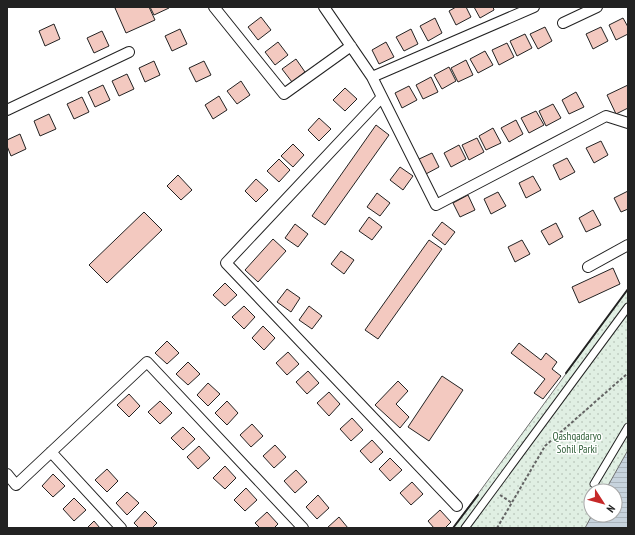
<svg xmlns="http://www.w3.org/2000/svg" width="635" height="535" viewBox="0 0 635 535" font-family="'PT Sans Narrow',sans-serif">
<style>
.park{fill:url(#park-dots);stroke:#6f6f6f;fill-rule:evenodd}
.water{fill:url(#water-rules);stroke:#6f6f6f}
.building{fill:#f3c9c0;stroke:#222}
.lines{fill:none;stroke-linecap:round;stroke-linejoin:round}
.pedestrian-casing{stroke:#222;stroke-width:9}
.minor-casing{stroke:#222;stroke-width:12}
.path{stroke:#646464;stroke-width:2;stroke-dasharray:3 2;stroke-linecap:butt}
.pedestrian{stroke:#fff;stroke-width:7}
.minor{stroke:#fff;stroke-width:10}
.wall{stroke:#222;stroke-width:2}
.labels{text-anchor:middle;stroke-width:3;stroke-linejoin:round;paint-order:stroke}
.park-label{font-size:11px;fill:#2f5e38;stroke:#fff}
</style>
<defs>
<pattern id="park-dots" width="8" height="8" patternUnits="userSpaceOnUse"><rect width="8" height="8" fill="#e0efe3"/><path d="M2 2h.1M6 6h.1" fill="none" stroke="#c0cdc2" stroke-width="1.8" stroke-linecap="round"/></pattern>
<pattern id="water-rules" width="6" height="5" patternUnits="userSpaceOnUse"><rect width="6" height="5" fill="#c7d3dd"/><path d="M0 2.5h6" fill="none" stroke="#abb5bd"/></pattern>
</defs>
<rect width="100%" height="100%" fill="#fff"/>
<path class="park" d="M628 289V528H453ZM591 491H615V515H591Z"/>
<path class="water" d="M628 450V528H585L592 515H615V491H605Z"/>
<path class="building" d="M118 7H149L155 20 126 33 115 8Z
M150 7H169V8L154 15Z
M456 7H466L471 17 456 25 449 11Z
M474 7H493L494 10 480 18Z
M261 17 271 30 258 40 248 27Z
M435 18 442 33 428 41 420 26Z
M623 18 628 27V34L616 40 609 25Z
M54 24 60 39 45 46 39 31Z
M545 27 552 41 538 49 530 34Z
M601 27 608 41 593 49 586 34Z
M180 29 187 44 172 51 165 36Z
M411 29 418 44 404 51 396 37Z
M102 31 109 46 94 53 87 38Z
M525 34 532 48 517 56 510 41Z
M278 42 288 55 275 65 265 52Z
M386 42 394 57 379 64 372 50Z
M507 43 514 57 499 65 492 50Z
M485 51 493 65 478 73 470 59Z
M296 59 305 72 292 82 282 69Z
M466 60 473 75 458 82 451 68Z
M154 61 160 75 145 82 139 68Z
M204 61 211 75 196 82 189 68Z
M449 67 456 81 442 89 434 75Z
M127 74 134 89 119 96 112 81Z
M431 77 438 92 423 99 416 85Z
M241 81 250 95 237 104 227 91Z
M103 85 110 100 95 107 88 92Z
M628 85V108L616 114 607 95Z
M409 86 417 100 402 108 395 93Z
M345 88 357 99 345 111 333 100Z
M576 92 584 107 569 114 562 100Z
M219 96 227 110 213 119 205 105Z
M82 97 89 112 74 119 67 104Z
M553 104 561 118 546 126 539 111Z
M536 111 544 125 529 133 521 118Z
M49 114 56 129 40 136 34 121Z
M319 118 331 129 319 141 308 130Z
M516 120 523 134 509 142 501 128Z
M376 125 389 135 325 225 312 216Z
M493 128 501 143 486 150 479 136Z
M20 134 26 149 11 156 7 146V140Z
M477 138 484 152 469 160 462 145Z
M601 141 608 155 594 163 586 148Z
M293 144 304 155 293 167 281 156Z
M459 145 466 159 451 167 444 153Z
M432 153 439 167 424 175 417 160Z
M567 158 575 172 560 180 553 165Z
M279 159 290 170 279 182 267 171Z
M400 167 413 176 403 190 390 180Z
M178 175 192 190 181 200 167 186Z
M533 176 541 190 526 198 519 183Z
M256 179 268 190 256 202 245 191Z
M628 191V209L621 212 614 198Z
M498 192 506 206 491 214 484 199Z
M377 193 390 203 380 216 367 207Z
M468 195 475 210 460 217 453 203Z
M593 210 601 225 586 232 579 218Z
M144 212 162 230 107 283 89 265Z
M369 217 382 227 372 240 359 231Z
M442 222 455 232 445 245 432 235Z
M556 223 563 237 549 245 541 231Z
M295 224 308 234 298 247 285 238Z
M273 239 286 251 258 282 245 270Z
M429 240 442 249 378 339 365 330Z
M522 240 530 254 515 262 508 247Z
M341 251 354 260 344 274 331 264Z
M613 268 620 284 579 303 572 287Z
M225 283 237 295 225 306 213 295Z
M287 289 300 298 291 312 277 302Z
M244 306 255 317 244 329 232 317Z
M309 306 322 316 312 329 299 320Z
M263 326 275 338 264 350 252 338Z
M167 341 179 353 167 364 155 353Z
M519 343 541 360 546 353 557 362 552 369 561 376 543 399 534 393 545 379 511 353Z
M288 352 299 364 287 375 276 363Z
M188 362 200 374 188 385 176 374Z
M308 371 319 383 307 394 296 382Z
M442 376 463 390 429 441 408 427Z
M398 381 408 391 396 404 409 417 400 428 375 405Z
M208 383 220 394 208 406 197 395Z
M329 392 340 404 329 416 317 403Z
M129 394 140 406 129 417 117 405Z
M160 401 172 413 160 424 148 412Z
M227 401 238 413 227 425 215 413Z
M352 418 363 430 351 441 340 429Z
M252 424 263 436 251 447 240 435Z
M183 427 195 439 183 450 171 438Z
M372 440 383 452 371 463 360 451Z
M275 445 286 457 274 468 263 456Z
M199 446 210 458 198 469 187 457Z
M390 458 402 470 390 481 379 469Z
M225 466 236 478 225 489 213 478Z
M107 469 118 481 107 492 95 480Z
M296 470 307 482 295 493 284 481Z
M53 474 65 486 53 497 42 486Z
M412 482 423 494 411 505 400 493Z
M246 488 257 500 245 511 234 500Z
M127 492 139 503 127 515 116 503Z
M318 495 329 508 317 519 306 507Z
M74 498 86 510 74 521 63 509Z
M440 510 451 522 445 528H434L428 521Z
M145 511 157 523 152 528H139L134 523Z
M267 512 278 524 274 528H260L255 523Z
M339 517 348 528H327Z
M94 521 100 528H87Z"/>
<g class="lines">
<defs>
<path id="pedestrian" d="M594 484 628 427
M465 528 628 307"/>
<path id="minor" d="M214 7 284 94 351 46
M324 7 372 77 436 205 606 116 628 123
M563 23 597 7
M372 77 534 7
M382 97 226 263 457 506
M7 110 129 52
M588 267 628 245
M51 452 121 528
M7 474 16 485 147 362 303 528"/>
</defs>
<use href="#pedestrian" class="pedestrian-casing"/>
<use href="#minor" class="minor-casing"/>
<path class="path" d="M500 495 512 503
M497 528 545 446 628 373"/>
<use href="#pedestrian" class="pedestrian"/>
<use href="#minor" class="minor"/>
<path class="wall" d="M566 373 628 289
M453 528 478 495"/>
</g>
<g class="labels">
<g class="park-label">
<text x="577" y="440">Qashqadaryo<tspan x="577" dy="13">Sohil Parki</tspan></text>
</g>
</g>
<rect width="635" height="535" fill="none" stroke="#222222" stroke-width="16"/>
<g transform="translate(603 503) rotate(126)"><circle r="19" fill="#ffffff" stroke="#a7a7a7"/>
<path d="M0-3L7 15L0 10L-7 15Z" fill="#c62828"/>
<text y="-6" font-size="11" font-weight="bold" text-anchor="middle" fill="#222222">N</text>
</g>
</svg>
